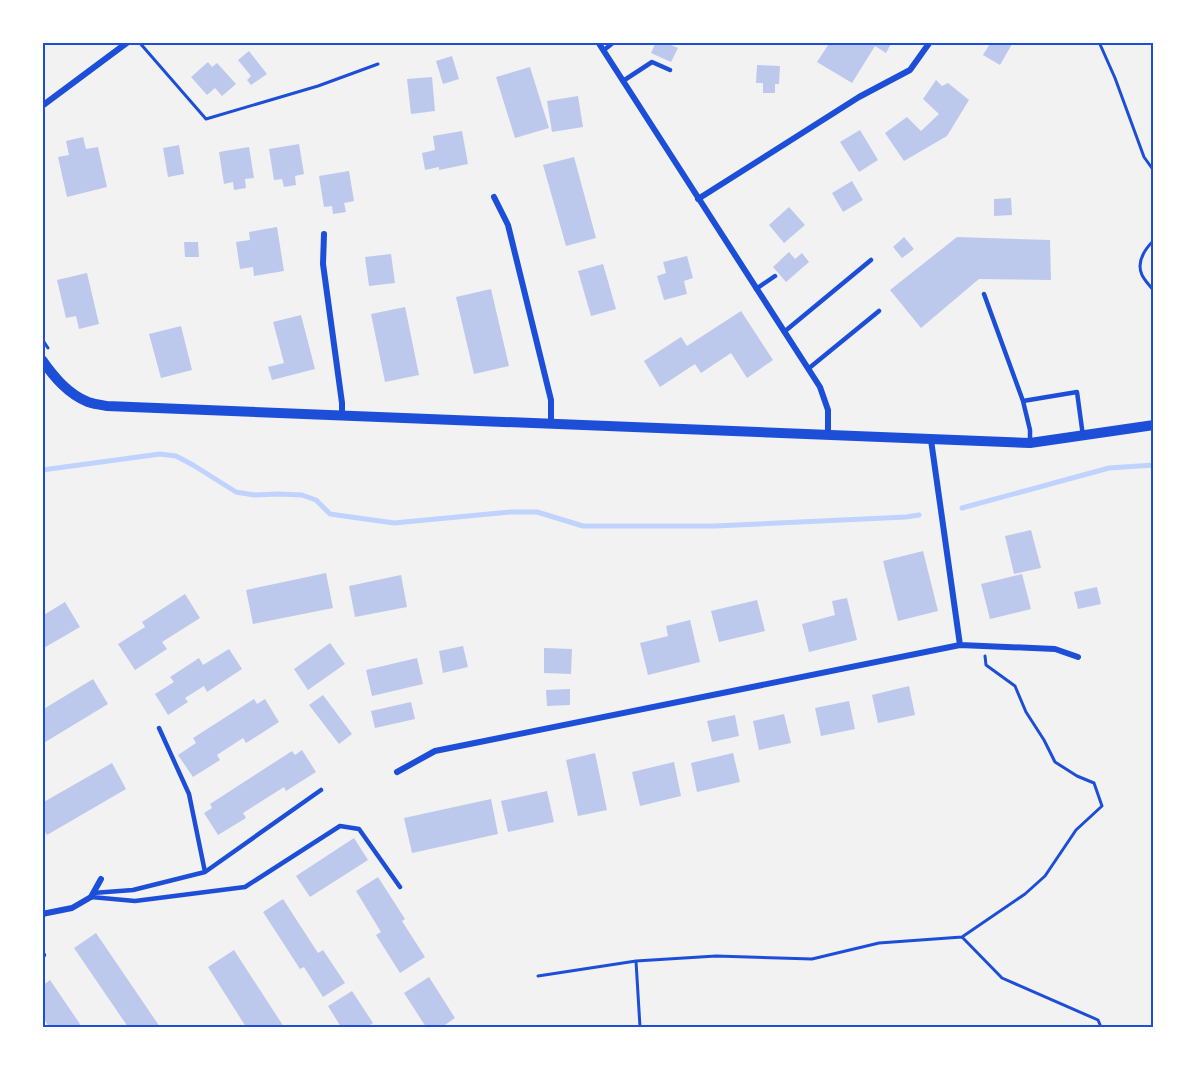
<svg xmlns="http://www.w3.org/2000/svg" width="1196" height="1069" viewBox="0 0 1196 1069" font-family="Quicksand,sans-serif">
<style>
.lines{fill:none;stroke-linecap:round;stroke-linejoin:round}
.stream{stroke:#bfd3fe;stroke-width:5}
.building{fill:#bdc9ec}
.path{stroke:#1d4ed8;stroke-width:3}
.service{stroke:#1d4ed8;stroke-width:4.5}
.minor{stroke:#1d4ed8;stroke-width:6}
.tertiary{stroke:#1d4ed8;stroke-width:10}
.neatline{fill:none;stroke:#1d4ed8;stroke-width:2}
</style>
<rect width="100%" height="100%" fill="#f2f2f2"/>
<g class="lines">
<path class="stream" d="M42 470 160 454 176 456 193 465 236 492 254 495 278 494 302 495 316 500 330 514 394 523 510 512H537L583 526H715L906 517 919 515
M962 508 1109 468 1154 465"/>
</g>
<path class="building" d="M656 42H664L678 48 671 62 651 53Z
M830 42H892L886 53 875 46 852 83 817 62Z
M991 42H1008L1012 44 1000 65 983 55Z
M249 51 267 74 251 85 247 80 251 76 238 60Z
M452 56 459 79 443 84 436 61Z
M208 62 212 67 217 63 236 84 222 96 215 88 207 95 191 77Z
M757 65 780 66 779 84H775V93H763V83H756Z
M530 67 549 128 515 138 496 77Z
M432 77 435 111 411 114 407 79Z
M936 80 942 86 948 83 969 100 947 136 904 161 885 133 907 117 921 131 939 114 923 99Z
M578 96 583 127 552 132 547 101Z
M860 130 878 160 859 172 840 142Z
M462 131 468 164 439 170V167L425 170 422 153 435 150 433 136Z
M83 137 86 149 98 147 107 187 67 197 58 157 69 155 66 141Z
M299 144 304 174 295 176 296 185 284 187 282 179 274 180 269 149Z
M179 145 184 174 168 177 163 148Z
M249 147 254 178 245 179 246 188 234 190 233 182 224 184 219 152Z
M574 157 596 238 566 246 543 165Z
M349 171 354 201 344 203 346 212 333 214 332 206 324 207 319 176Z
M852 181 863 200 843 212 832 193Z
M1011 198 1012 215 994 216V199Z
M789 207 805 225 784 243 769 225Z
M277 227 284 271 254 276 253 267 240 269 236 242 250 240 249 232Z
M904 237 914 249 902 258 893 247Z
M957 237 1050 240 1051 280 979 279 921 328 890 290Z
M184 242H198L199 257H185Z
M789 252 795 259 802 253 809 262 786 282 773 267Z
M391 254 395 283 369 286 365 257Z
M687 256 693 278 684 281 687 294 664 300 657 276 666 273 663 262Z
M603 264 616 309 591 316 578 271Z
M87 273 99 324 79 329 76 316 66 318 57 280Z
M491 289 509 366 474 374 456 297Z
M405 307 419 375 385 382 371 314Z
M741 311 773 360 747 378 731 353 701 373 695 364 660 387 644 361 681 337 687 346Z
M301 315 315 369 272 380 268 367 284 363 273 322Z
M181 326 192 370 161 378 149 334Z
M1031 530 1041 568 1014 574 1005 536Z
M923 551 938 611 898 621 883 561Z
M326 573 333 608 253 624 246 590Z
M1022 574 1031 609 990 619 981 584Z
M401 575 407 607 355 617 349 586Z
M1097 587 1101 604 1078 609 1074 592Z
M185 594 200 618 162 642 167 649 135 670 118 644 145 627 142 622Z
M847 598 857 640 809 652 802 624 835 615 832 601Z
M757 600 765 631 719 642 711 611Z
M65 602 80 627 42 649V616Z
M690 620 700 662 648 675 640 643 668 636 666 626Z
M330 643 345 664 308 690 294 669Z
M463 646 468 667 443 673 439 651Z
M544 648 572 649 571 674 544 673Z
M229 649 242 669 207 692 204 686 185 698 188 702 168 715 155 694 174 682 170 677 199 658 203 665Z
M417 658 423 684 372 696 366 670Z
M93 679 108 704 42 744V710Z
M909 686 915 715 878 723 872 695Z
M570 689V705L547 706 546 690Z
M323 695 352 734 339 744 309 705Z
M254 699 257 704 265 699 279 722 246 743 243 738 217 755 220 760 193 777 178 755 196 743 193 738Z
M849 701 855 729 821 736 815 708Z
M411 702 415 719 375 728 371 711Z
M784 714 791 743 759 750 753 721Z
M735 715 739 736 712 742 707 721Z
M302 750 316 772 286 791 284 787 243 813 246 818 218 835 204 813 212 808 210 804 292 751 295 755Z
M595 753 607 810 578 816 566 760Z
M733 753 740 782 697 792 691 763Z
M674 762 681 796 640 806 632 772Z
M112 763 126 789 47 835 42 827V803Z
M547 791 554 822 508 832 501 801Z
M491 799 498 834 412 853 404 818Z
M354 838 368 860 310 897 296 876Z
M378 877 405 919 402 921 425 957 400 973 376 935 381 932 356 891Z
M283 899 318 953 323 950 345 983 323 997 304 967 300 969 263 912Z
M96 933 160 1027H128L74 948Z
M234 950 284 1027H246L208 967Z
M429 977 455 1018 442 1027H426L404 993Z
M50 980 82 1027H49L42 1016V986Z
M352 991 373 1023 367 1027H341L328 1006Z"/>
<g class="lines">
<path class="path" d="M139 42 206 119 318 86 378 64
M1099 42 1115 78 1144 157 1154 171
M1154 240C1145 249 1136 262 1142 275 1145 281 1150 286 1154 291
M42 339 48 348
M962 937 1025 894 1045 876 1076 830 1102 806 1094 783 1077 776 1055 762 1044 740 1026 712 1015 686 986 665 985 656
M636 961 640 1027
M538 976 636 961 716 956 812 959 879 943 962 937 1002 978 1098 1020 1101 1027"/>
<path class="service" d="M604 50 614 42
M623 81 652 62 670 70
M756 289 775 276
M984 294 1023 401 1030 430V443
M784 332 871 260
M808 369 879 311
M1023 401 1077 392 1083 436
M159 728 189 794 205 872
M93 893 133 890 205 872 321 790
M91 897 135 901 245 887 340 826 359 829 400 887
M42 955H44"/>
<path class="minor" d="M598 42 820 387 828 410V436
M42 106 128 42
M494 197 508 225 551 400V424
M698 199 859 97 910 70 930 42
M324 234 323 264 342 403V415
M960 645 1055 649 1078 657
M397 772 435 751 960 645 931 440
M42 914 72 908 91 897 101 879"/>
<path class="tertiary" d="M42 360C54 377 68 394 88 402 94 404 101 405 107 406L1030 443 1154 425"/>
</g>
<rect width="1196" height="1069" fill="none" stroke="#ffffff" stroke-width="87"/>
<rect x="44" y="44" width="1108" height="982" class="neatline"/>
</svg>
